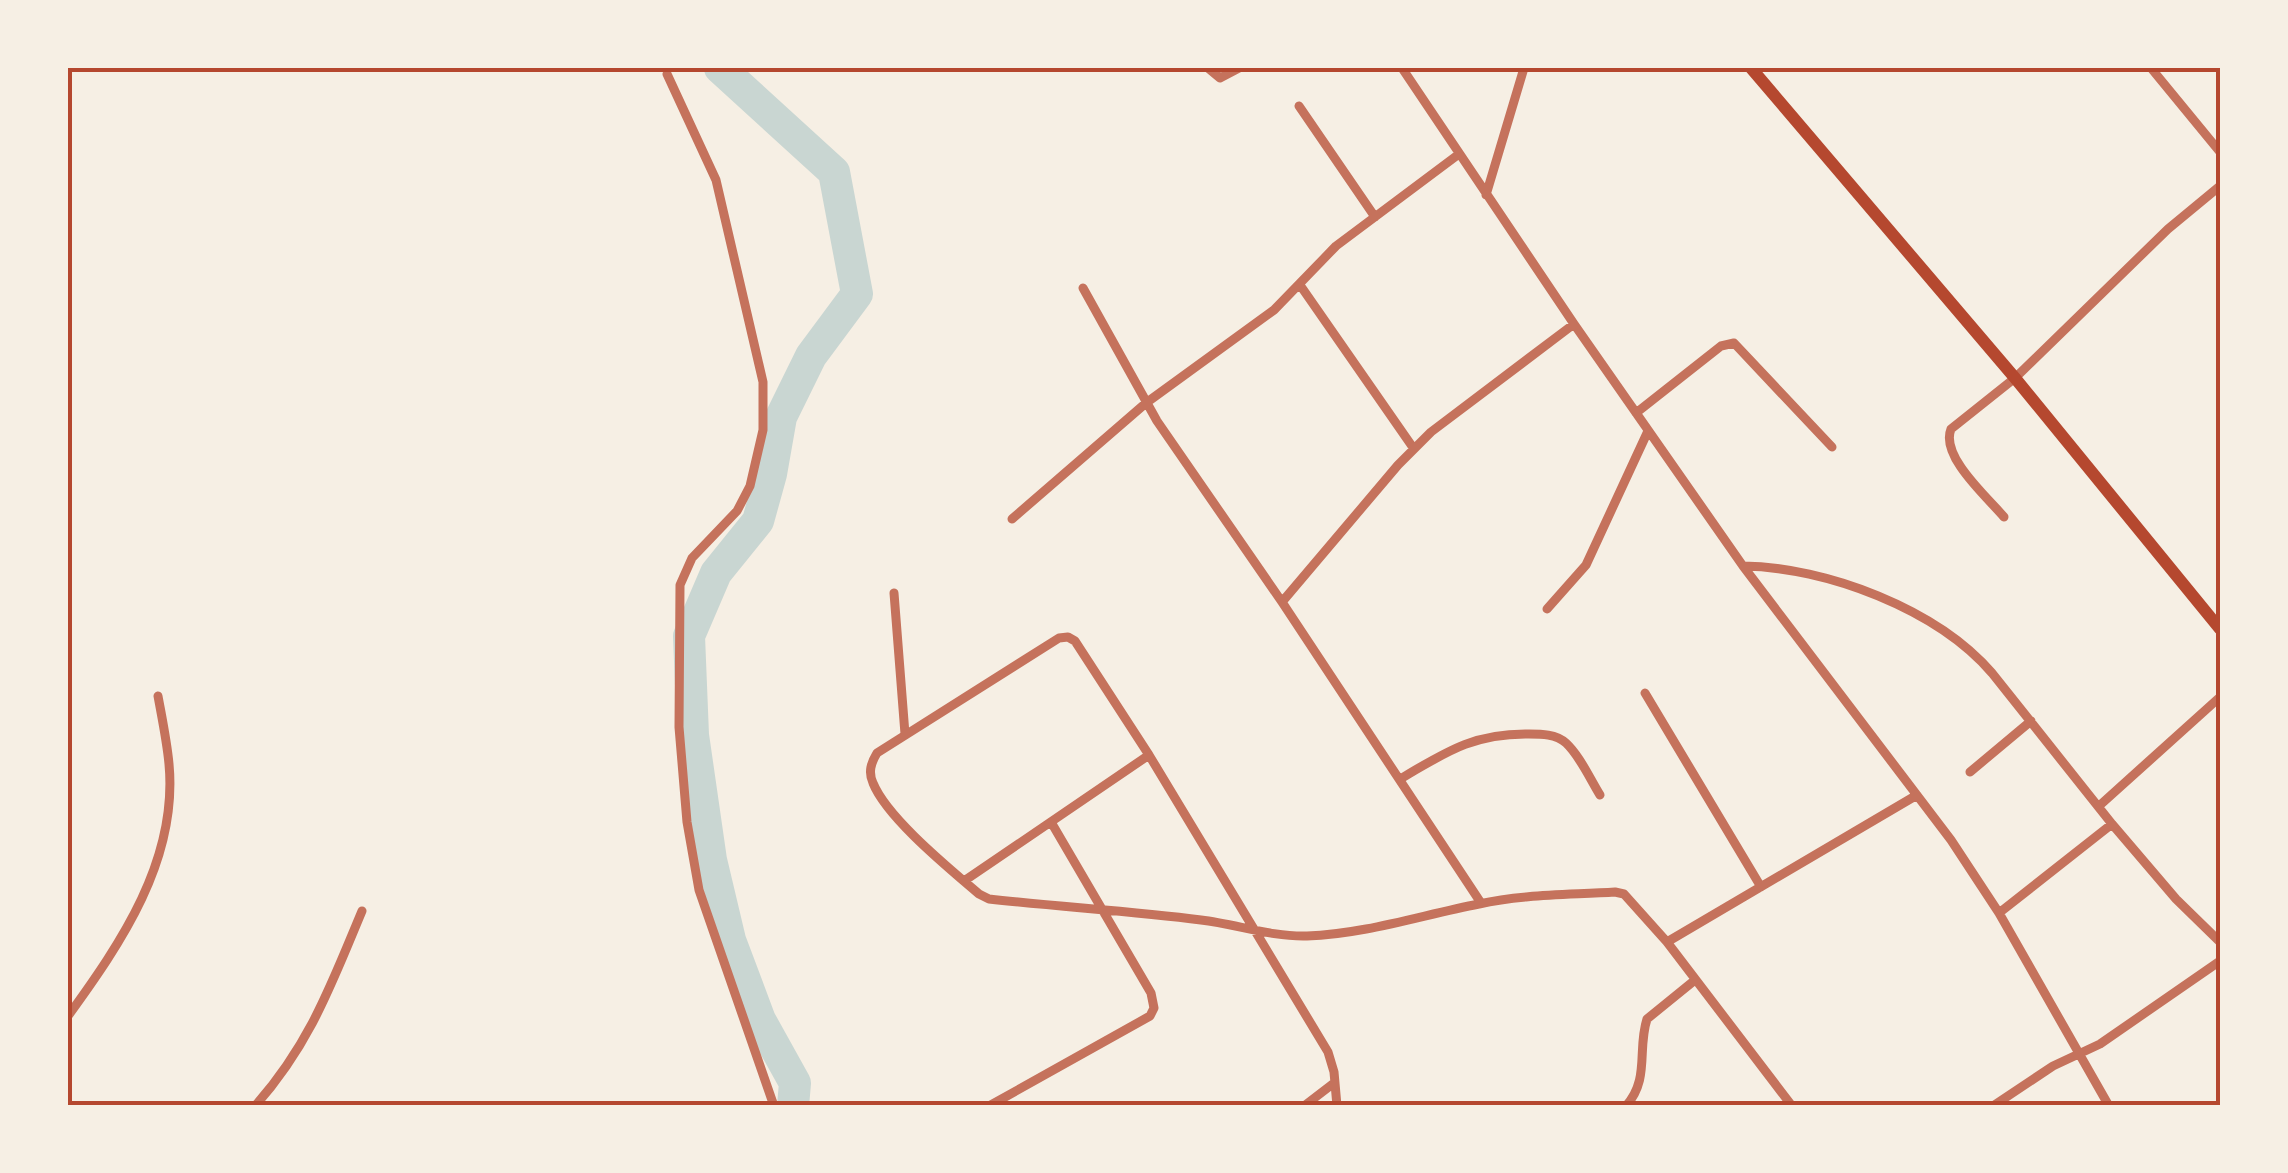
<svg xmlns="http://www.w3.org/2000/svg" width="2288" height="1173" viewBox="0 0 2288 1173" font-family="'Public Sans',sans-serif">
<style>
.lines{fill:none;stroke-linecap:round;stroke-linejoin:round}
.river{stroke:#c9d6d2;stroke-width:32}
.minor{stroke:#c5725c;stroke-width:9}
.secondary{stroke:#b5482f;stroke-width:12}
.neatline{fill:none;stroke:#b5482f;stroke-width:4}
</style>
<rect width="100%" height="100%" fill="#f6efe4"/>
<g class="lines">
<path class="river" d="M720 68 834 172 857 294 811 356 781 417 771 474 758 521 716 573 689 636 693 735 711 860 730 940 760 1020 795 1083 793 1106"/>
<path class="minor" d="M1208 68 1220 78 1239 68
M1402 68 1574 324 1743 566 1951 840 1999 913 2109 1106
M2151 68 2220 152
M667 74 716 180 763 382V430L750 486 737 511 692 558 680 585 679 727 687 822 699 890 774 1106
M1299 106 1375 217
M1486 195 1524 68
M1300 285 1414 449
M1083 288 1157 421 1282 602 1481 903
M1636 413 1721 346 1734 343 1832 447
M2004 517C1987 497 1940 456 1951 429L2015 378 2168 229 2220 186
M1012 519 1146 403 1274 310 1336 246 1459 154
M1743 566C1826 567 1937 609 1992 673L2112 824 2176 899 2220 942
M894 593 905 734
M1282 602 1398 465 1431 432 1574 324
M1547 609 1586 565 1648 431
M1645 693 1761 887
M1970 772 2031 721
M1400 779C1446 752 1474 733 1529 734 1541 734 1556 734 1566 743 1580 756 1590 779 1600 795
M2099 806 2220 697
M964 881 1149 755
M1999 913 2112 824
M1667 942 1917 795
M68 1016C121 943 178 860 169 764 167 742 162 718 158 696
M255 1106C310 1044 331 985 362 911
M989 1106 1150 1016 1154 1008 1151 993 1051 822
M1304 1106 1334 1083
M1337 1106 1334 1072 1328 1052 1149 755 1075 641 1068 637 1059 638 877 753C871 763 868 772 873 783 887 818 950 869 979 894L989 899C1060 907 1131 911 1201 920 1236 924 1271 937 1307 936 1365 934 1422 915 1479 904 1523 894 1570 895 1615 892L1624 894 1667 942 1792 1106
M1626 1106C1650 1079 1637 1050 1647 1019L1695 980
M1993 1106 2053 1066 2100 1044 2220 961"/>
<path class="secondary" d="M1751 68 2015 378 2220 629"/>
</g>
<rect width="2288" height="1173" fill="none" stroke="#f6efe4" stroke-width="140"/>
<rect x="70" y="70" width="2148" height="1033" class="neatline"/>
</svg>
